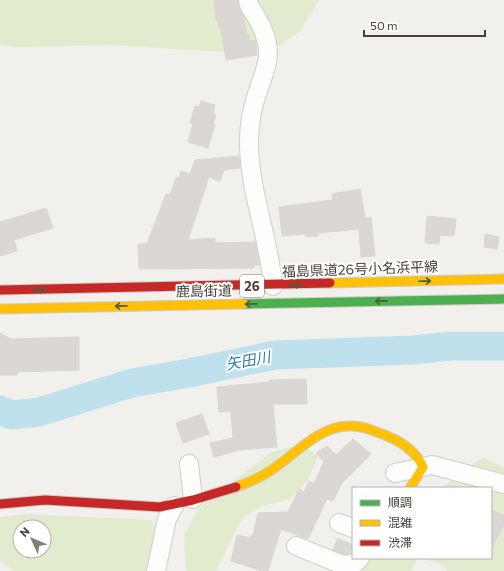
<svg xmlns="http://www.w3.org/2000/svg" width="504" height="571" viewBox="0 0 504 571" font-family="Commissioner,'Noto Sans JP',sans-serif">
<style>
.green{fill:#e3ebce;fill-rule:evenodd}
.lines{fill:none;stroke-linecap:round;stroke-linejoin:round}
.river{stroke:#bfe1ee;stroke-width:29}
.building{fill:#dad7d4;stroke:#dad7d3}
.street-casing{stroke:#d0ceca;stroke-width:20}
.fast-casing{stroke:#d1ccc4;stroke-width:11}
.slow-casing{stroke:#d1ccc4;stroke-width:11}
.jam-casing{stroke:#d1ccc4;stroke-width:11}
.street{stroke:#fdfdfc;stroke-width:18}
.fast{stroke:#4caf50;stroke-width:9}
.slow{stroke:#ffc107;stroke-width:9}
.jam{stroke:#c62828;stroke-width:9}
.oneway{stroke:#4a5c3e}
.labels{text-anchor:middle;stroke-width:4;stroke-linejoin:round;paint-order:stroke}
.shield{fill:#fff;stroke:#807974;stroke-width:1}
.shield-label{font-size:13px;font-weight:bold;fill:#494038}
.street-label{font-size:14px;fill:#494038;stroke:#fff}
.water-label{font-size:15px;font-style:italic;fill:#307ea3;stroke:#fff}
</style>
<rect width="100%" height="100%" fill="#f2f0ed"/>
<path class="green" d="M0 0H319L300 31 277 47 222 52 113 45 19 47 0 45Z
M300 444 318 456 308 480 290 499 262 506 242 519 216 571H186L184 535 199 508 270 453Z
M484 458 504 468V571H448L440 564 421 558H491V488H442L468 466Z
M26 514 151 520 156 527 149 571H14L0 561V517ZM20 527H44V551H20Z
M372 558H418L411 571H362Z"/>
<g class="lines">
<path class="river" d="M0 410 11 415 39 412 132 383 189 373 275 355 413 350 452 346H504"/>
</g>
<path class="building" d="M214 0H238L239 9 244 17 247 36 249 35 250 41 255 40 257 55 226 60 221 28H219L218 20H216Z
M201 101 215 105 213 114 216 115 213 124 215 125 208 148 188 142 193 124 190 123 195 106 199 107Z
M239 156 240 168 224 170 220 181 209 177 188 240 215 238V243L255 242 260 265H254V268L139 269 138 244H147L166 194 170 195 176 177 179 178 181 171 190 174 195 160Z
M360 189 365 218 371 217 375 256 361 257 359 229 318 233V236L306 237 305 234 282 236 279 207 333 200 332 194Z
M46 208 53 228 14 240 17 251 0 256V222Z
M427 216 456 219 454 236 440 235 439 244 425 243Z
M485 234 499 237 497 249 484 247Z
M0 333 11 339 79 337V370L17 372V375H0Z
M306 379 307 404H273L277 447 240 450 214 457 210 443 233 438 231 411 219 412 217 387 270 382V380Z
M202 414 209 434 183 443 176 423Z
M353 439 371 454 342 483 333 501 327 499 308 539 281 529 268 571H262L231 561 237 535 250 538 251 535 253 536 258 513 288 512 299 489 304 492 309 481 314 483 324 462 316 453 327 446 336 455Z
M491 509 504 516V525L491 549Z
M338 538 353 545 349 554H345L333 550Z"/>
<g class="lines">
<defs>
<path id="street" d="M248 0C248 6 251 8 254 13 261 24 268 40 268 53 268 68 260 83 256 97 251 112 249 126 249 142 249 191 269 237 273 286
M189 464 193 499
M395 473 432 465 504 484
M339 523 353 528
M296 546 343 565 354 564 360 558
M156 571 167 519 174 506"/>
<path id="fast" d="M244 304 504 299"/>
<path id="slow" d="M330 283 504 279
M0 309 244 304
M236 487C248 483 259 478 270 471 294 456 317 427 348 426 362 425 374 431 387 436 402 442 416 452 423 467L410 488"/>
<path id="jam" d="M0 290 330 283
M0 504 45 500 160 507 193 500 236 487"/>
</defs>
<use href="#street" class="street-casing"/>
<use href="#fast" class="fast-casing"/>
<use href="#slow" class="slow-casing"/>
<use href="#jam" class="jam-casing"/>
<use href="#street" class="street"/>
<use href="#fast" class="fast"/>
<use href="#slow" class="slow"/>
<use href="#jam" class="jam"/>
</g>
<defs><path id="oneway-shaft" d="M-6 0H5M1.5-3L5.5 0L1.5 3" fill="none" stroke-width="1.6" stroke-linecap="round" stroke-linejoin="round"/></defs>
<g class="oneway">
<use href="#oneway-shaft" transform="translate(425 281) rotate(-2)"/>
<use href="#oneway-shaft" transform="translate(295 285) rotate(-2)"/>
<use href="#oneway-shaft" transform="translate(39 290) rotate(-1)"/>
<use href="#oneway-shaft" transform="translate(381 301) rotate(179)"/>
<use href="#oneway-shaft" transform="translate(251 304) rotate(179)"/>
<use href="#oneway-shaft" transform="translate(121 306) rotate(179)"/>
</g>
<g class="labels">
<rect class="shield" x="240" y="275" width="24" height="22" rx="3"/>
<g class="shield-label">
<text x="252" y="291">26</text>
</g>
<g class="street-label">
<text transform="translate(360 269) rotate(-2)" y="5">福島県道26号小名浜平線</text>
<text transform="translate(204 291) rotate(-1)" y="5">鹿島街道</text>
</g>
<g class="water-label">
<text transform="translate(248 361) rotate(-10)" y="5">矢田川</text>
</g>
</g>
<rect x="352" y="487" width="140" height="72" fill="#ffffff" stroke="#b6b3af"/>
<rect x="360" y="500" width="20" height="6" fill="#4caf50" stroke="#b6b3af"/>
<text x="388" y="507" font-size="12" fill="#494038">順調</text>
<rect x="360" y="520" width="20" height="6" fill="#ffc107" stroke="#b6b3af"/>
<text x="388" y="527" font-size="12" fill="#494038">混雑</text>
<rect x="360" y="540" width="20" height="6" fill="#c62828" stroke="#b6b3af"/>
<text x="388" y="547" font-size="12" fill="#494038">渋滞</text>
<g transform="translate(32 539) rotate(314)"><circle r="19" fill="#ffffff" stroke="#b6b3af"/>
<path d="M0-3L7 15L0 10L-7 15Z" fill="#847e77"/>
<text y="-6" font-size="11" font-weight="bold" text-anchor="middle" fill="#494038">N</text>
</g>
<path d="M364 30v6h121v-6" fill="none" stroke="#494038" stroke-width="2"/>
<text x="370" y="30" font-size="12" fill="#494038" stroke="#ffffff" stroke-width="3" paint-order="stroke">50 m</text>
</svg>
